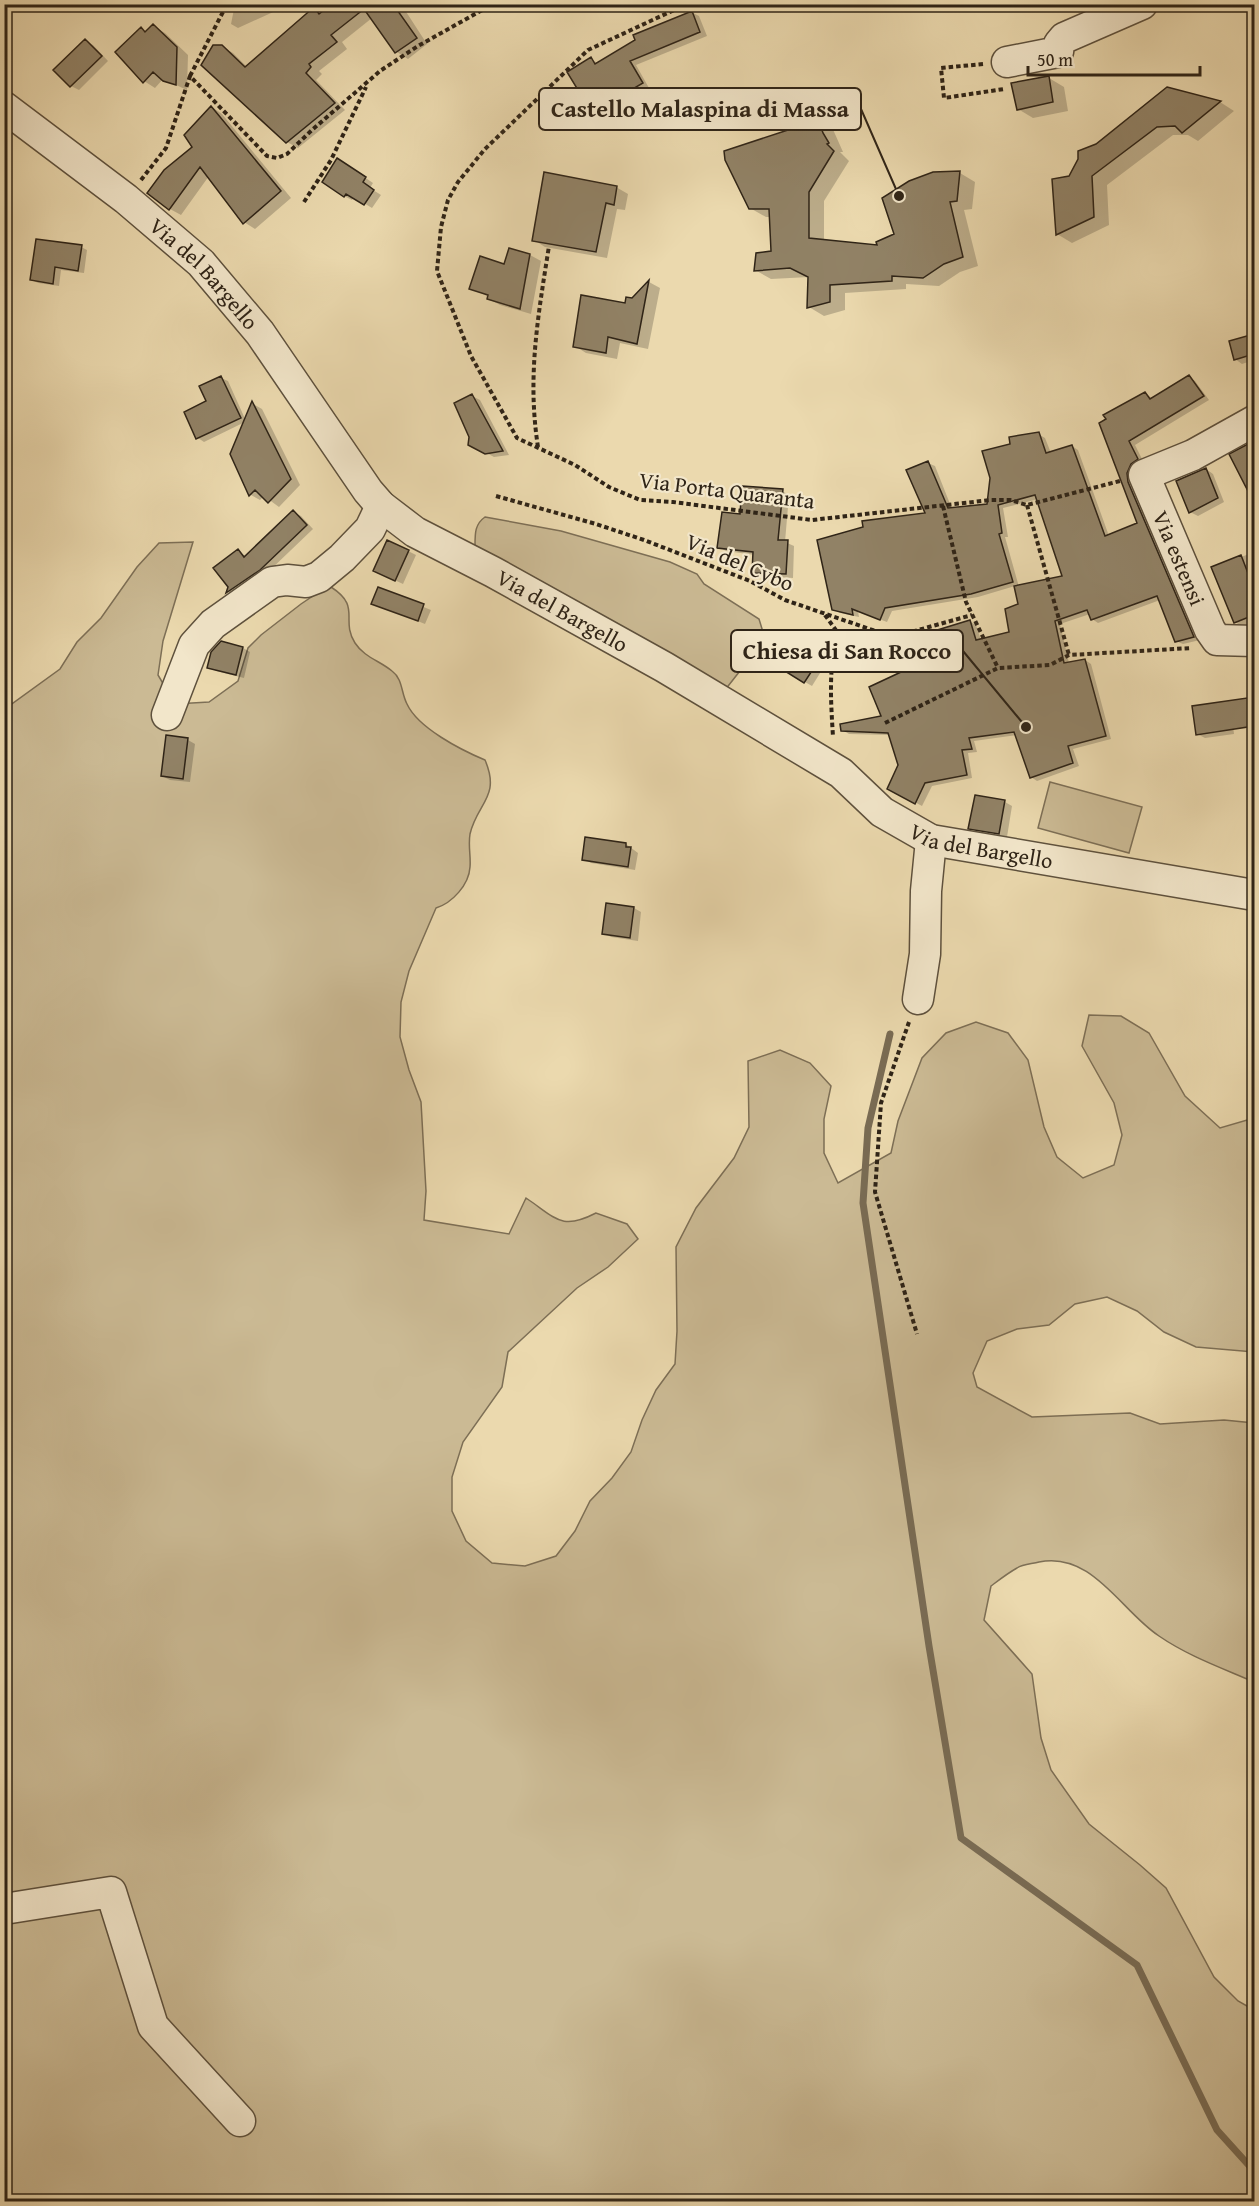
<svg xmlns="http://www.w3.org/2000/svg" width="1259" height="2206" font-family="'Gentium Book Plus',serif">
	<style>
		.green { fill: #cbba94; stroke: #7d6f56; stroke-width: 1.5 }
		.shadow { fill: #0003; fill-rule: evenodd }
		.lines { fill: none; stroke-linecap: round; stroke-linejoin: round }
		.stream { stroke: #796b53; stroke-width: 7 }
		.building { fill: #918266; stroke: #2f2417; stroke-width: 1.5 }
		.minor-casing { stroke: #5e513d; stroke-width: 33 }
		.path { stroke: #2f2417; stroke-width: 4; stroke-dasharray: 4.5 3; stroke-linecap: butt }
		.minor { stroke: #f2e6ca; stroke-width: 30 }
		.labels { text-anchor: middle; stroke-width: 4.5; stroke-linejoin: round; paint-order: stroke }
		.street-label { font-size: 22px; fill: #2f2417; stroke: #f2e6ca }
		.leader { fill: none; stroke: #2f2417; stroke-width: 2 }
		.callout-dot { fill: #2f2417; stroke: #f2e6ca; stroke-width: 2 }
		.callout { fill: #f2e6ca; stroke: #2f2417; stroke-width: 2 }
		.callout-label { font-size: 24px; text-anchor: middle; font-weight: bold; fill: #2f2417 }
	</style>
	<rect width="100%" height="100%" fill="#ebd9ae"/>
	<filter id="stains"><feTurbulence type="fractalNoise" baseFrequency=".00333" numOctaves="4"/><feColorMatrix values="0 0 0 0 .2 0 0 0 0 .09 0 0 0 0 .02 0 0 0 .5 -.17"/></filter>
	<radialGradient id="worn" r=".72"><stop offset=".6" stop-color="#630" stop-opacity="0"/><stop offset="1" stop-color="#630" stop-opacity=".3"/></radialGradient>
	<!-- green -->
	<path class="green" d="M485,517L561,531L670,562L697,574L704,584L759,619L763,632L754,653L725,690L481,552L475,545C475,533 475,524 485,517Z
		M193,542L163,641L158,675L175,704L209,702L238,681L248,648L261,635L301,604L316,594L331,587C362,607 340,619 355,643C364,657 380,661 392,671C403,679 401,693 407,704C418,728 461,750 485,760C501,797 477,803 470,834C468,846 471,856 470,867C469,885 452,903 436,908L409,971L401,1002L400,1037L409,1070L421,1102L426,1191L424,1220L509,1234L526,1198C556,1218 561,1231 596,1213L627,1224L638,1239L608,1267L577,1288L508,1352L502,1387L463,1442L452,1477V1511L466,1541L492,1563L525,1566L556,1556L575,1531L590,1501L612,1478L631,1452L642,1420L656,1390L675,1364L677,1331L676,1247L696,1208L734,1158L749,1127L748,1061L780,1050L810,1063L831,1086L824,1119V1153L838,1183L891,1153L898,1121L922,1058L946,1033L976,1022L1008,1033L1028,1060L1044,1127L1057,1157L1083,1178L1114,1165L1122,1135L1114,1103L1082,1046L1089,1015L1121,1016L1149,1033L1185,1096L1220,1128L1254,1118V1352L1196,1347L1164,1332L1137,1311L1107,1297L1075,1304L1049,1325L1017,1329L987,1341L973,1373L977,1387L1032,1417L1130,1413L1160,1424L1224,1420L1254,1423V1682C1222,1668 1188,1656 1159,1636C1121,1611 1092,1551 1039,1562C1032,1564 1023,1564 1017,1568C1008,1573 999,1580 991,1586L984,1620L1032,1674L1041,1738L1051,1770L1089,1824L1140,1865L1166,1888L1214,1977L1238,2001L1254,2010V2201L5,2202V709L60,669L77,642L101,618L137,567L159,543Z
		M1050,782L1142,807L1129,853L1038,828Z"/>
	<!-- shadow -->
	<path class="shadow" d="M235,4H291L238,28L231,24Z
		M335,4H401L427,44L408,59L397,52L372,18L342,42L347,49L319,71L322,74L316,80L345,110L298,148L287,142L221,46L233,53L247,67L314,9L322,13Z
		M691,12L699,16L707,36L636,65L649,88L635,96L630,93L614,102L605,96L593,103L585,99L591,59L599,64Z
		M153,26L165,33L188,55L187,90L163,79L155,88L144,81L141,29L147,33Z
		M85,41L93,45L108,61L79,90L71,86L56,70Z
		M1049,78L1064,87L1068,111L1033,118L1018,109Z
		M1167,89L1220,102L1234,111L1198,141L1188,135H1173L1107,185L1109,225L1072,243L1057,234L1070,177Z
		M212,107L222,114L291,198L255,229L244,222L209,176L181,215L170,209Z
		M816,116L831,125L843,152H840L849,161L824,201V241L879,246L896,234L933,173H960L975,182L972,209L964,210L978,266L960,272L939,286L906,284V289L845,293V310L824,316L809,307V277L771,279L755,270L773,253L771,217H766L750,208L794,129Z
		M345,164L373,183L370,188L381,195L372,208L354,197L352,200L344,196Z
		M616,187L628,194L625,210L617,209L607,258L545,247L534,240Z
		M81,247L87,250L84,273L61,270L59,286L38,283L32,280Z
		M530,255L541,261L531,314L500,305L489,299V297L471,288L505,266Z
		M649,282L660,288L648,349L620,343L617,359L586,353L575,346L632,300Z
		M1254,335V360L1242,364L1235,359L1231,342Z
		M1189,377L1195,381L1209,400L1135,445L1144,463L1200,640L1183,644L1176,641L1160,600L1098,623L1092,619L1090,614L1060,624L1069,663L1085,660L1091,664L1111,739L1073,749L1079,766L1037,781L1031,777L1017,735L974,741L977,752L968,753L972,778L932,786L922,806L889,788L900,765L891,735L849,734L842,730L883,717L903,673L969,621L976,625L981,640L1011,633L1020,605L1015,586L978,597L892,611L887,622L858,611L859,617L840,613L834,609L927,515L928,463L935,466L952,509L988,505L1012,445L1038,434L1045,438L1051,453L1072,446L1078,450L1109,536L1139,524L1101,423L1145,393L1153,399ZM1038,499L1064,577L1019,587L1005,537H1008L1003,508Z
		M221,378L228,381L246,421L253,404L262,409L300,485L279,507L264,496L260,500L251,495L232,454L245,422L204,442L198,438L208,402Z
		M472,396L480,400L509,455L494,457L470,444Z
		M1248,446L1254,450V500L1231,455Z
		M1206,469L1213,474L1224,502L1198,516L1190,512L1178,481Z
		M782,491L789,495L785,542L794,546L793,578L761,576L754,572L755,555L726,551L719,547L741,516Z
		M293,512L301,516L313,529L267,573L235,596L228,592L238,551L247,557Z
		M408,551L416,555L403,584L382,574Z
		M1254,552V623L1243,627L1235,622L1213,568Z
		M379,589L431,610L425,624L373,603Z
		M797,642L827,662L812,686L805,682Z
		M221,643L243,648L250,652L244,678L216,671L209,667Z
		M1231,707L1234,734L1205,738L1197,734Z
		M188,740L195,744L190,782L170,780L162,776Z
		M1005,802L1012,806L1007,837L977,832L970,828Z
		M626,844L638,853L635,870L591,863L584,859Z
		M607,905L634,908L641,912L638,941L611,937L604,933Z"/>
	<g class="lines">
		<!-- stream -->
		<path class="stream" d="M890,1034L868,1128L863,1203L929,1646L961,1838L1137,1965L1217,2130L1254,2171"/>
	</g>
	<!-- building -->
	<path class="building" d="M332,4H393L417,38L395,53L364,9L331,35L337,42L309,64L311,67L306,73L335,103L286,143L201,65L213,45H222L245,67L314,7L319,14Z
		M692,11L700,32L630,61L643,83L626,93L624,88L605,99L600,90L584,100L567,72L591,57L595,64L635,40L633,35Z
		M153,24L177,47L176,85L163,81L153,72L143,83L115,52L141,27L145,32Z
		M85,39L102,56L70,87L53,70Z
		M1049,76L1053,102L1017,110L1011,83Z
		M1167,87L1221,101L1182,133L1175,126L1157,127L1092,176L1094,217L1056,235L1052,179L1069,176L1078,159V151L1096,144Z
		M211,106L281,191L243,224L200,167L169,210L147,193L164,170L192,147L184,135Z
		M816,114L823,133L829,143L827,144L834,151L809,192V238L877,245L876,242L894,234L882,198L909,181L933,172L960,171L957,201L950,202L963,257L944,264L923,278L892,276V281L830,285V302L807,308L808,277L790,268L754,271L756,253L771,251L769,209H749L725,160L724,151L794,128Z
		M337,158L366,177L363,182L374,190L364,205L346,194L344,197L322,182Z
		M544,172L617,186L614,205L606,203L596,252L532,241Z
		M36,239L82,245L78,271L55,267L53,284L30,280Z
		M509,248L530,254L520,309L487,299L488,295L469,289L480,256L504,264Z
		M649,280L637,344L608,337L606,353L573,347L581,295L625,303L626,297L632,298Z
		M1254,334V354L1234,360L1229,341Z
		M1189,375L1204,396L1129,441L1138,459L1131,464L1127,473L1128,482L1194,637L1175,642L1157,596L1091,620L1087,610L1055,621L1064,663L1085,659L1106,736L1068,746L1073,763L1030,778L1014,732L969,738L972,749L962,750L967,775L925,783L915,804L887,789L898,765L888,733L841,731L840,724L881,716L869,687L901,672L894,651L900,649L898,642L970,620L976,640L1009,632L1005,609L1018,604L1014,586L1062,576L1035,495L998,505L1002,533L999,534L1013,582L971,594L885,608L880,620L852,609L853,615L832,610L817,540L863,527L862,521L925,513L906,470L928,461L948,508L987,504L990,478L982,451L1010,444L1009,437L1039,432L1046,453L1072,445L1105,536L1137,523L1099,423L1106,419L1103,415L1145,392L1150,399Z
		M221,376L241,418L196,439L184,412L206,401L199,386Z
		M472,394L503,451L485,454L468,445L469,437L454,403Z
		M252,401L291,479L268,503L255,490L249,496L230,454Z
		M1248,444L1254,458V503L1229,454Z
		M1206,468L1218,498L1189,513L1176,481Z
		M742,486L783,489L778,540H788L786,574L752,573L753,552L717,548L722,512L740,514Z
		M293,510L307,525L260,570L226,593L228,587L213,568L238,549L244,557Z
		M387,540L409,550L395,581L373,571Z
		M1241,555L1254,589V615L1234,623L1211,567Z
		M378,587L424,604L418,621L371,604Z
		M790,636L821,657L804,683L772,663Z
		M221,641L243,647L236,675L207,668L211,652Z
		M1254,697V726L1196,735L1192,706Z
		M166,735L188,738L183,779L161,776Z
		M975,795L1005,800L999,834L968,829Z
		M585,837L626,843V847H631L628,867L582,860Z
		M606,903L634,907L630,938L602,934Z"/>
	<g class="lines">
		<defs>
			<g id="minor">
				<path d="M1007,62L1058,52L1059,44L1064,38L1142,4"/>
				<path id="s1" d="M4,107L126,199L201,263L260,333L368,491L381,506L415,532L493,572L664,667L841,773L882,812L931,840L1254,895"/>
				<path id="s2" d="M1254,421L1193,455L1144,475L1210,630L1217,640L1254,641"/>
				<path d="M167,715L194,645L213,624L272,582L287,580L306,582L319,577L342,558L370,529L381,506"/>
				<path d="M918,999L925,954L926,891L931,840"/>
				<path d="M4,1909L111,1892L153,2026L240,2121"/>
			</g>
		</defs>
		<!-- minor casing -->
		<use href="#minor" class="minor-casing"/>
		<!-- path -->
		<path class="path" d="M687,4L588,50L485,149L458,182L448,200L441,227L437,271L471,356L517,438L575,465L609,487L640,500L673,502L812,520L991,500H1010L1027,505L1120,481
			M983,64L941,68L944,98L1004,89
			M190,76L227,4
			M141,180L166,148L190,76L267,156L277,158L287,154L312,130L380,71L418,46L493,4
			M304,202L331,160L366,87
			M538,447C527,377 538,316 549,246
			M496,496L596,524L644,540L750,581L785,600L893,637L972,615
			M1027,505L1069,655
			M943,506L966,602L998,668
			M825,615L838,633C828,666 831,703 833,737
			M885,723L998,668L1050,665L1069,655L1192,648
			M909,1022L881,1103L875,1192L917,1334
			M1254,1767L1251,1778L1253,1830L1254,1833"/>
		<!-- minor -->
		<use href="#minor" class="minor"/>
	</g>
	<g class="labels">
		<!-- street labels -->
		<g class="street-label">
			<text dy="8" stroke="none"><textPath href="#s1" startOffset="261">Via del Bargello</textPath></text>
			<text transform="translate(727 490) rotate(7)" y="8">Via Porta Quaranta</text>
			<text dy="8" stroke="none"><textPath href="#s2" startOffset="213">Via estensi</textPath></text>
			<text transform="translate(740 562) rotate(23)" y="8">Via del Cybo</text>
			<text dy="8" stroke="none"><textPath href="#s1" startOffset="764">Via del Bargello</textPath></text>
			<text dy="8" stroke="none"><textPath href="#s1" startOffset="1250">Via del Bargello</textPath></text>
		</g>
	</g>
	<!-- callouts -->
	<path class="leader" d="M899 196L861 109M1026 727L963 651"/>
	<g class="callout-dot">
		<circle cx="899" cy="196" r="6"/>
		<circle cx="1026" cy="727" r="6"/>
	</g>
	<g class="callout">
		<rect x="539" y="88" width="322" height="42" rx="6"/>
		<rect x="731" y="630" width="232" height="42" rx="6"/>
	</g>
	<g class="callout-label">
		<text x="700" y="117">Castello Malaspina di Massa</text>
		<text x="847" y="659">Chiesa di San Rocco</text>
	</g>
	<!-- margin -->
	<rect width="1259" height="2206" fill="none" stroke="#ebd9ae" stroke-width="24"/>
	<rect x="6" y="6" width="1247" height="2194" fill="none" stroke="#2f2417" stroke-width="3"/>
	<rect x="12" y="12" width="1235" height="2182" fill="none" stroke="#2f2417" stroke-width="1.5"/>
	<!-- scale -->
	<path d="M1028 66v9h172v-9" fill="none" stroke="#2f2417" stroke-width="3"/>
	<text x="1037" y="66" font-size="18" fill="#2f2417" stroke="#f2e6ca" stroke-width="4.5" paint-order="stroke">50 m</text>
	<rect width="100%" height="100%" filter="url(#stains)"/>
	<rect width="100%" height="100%" fill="url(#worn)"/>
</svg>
